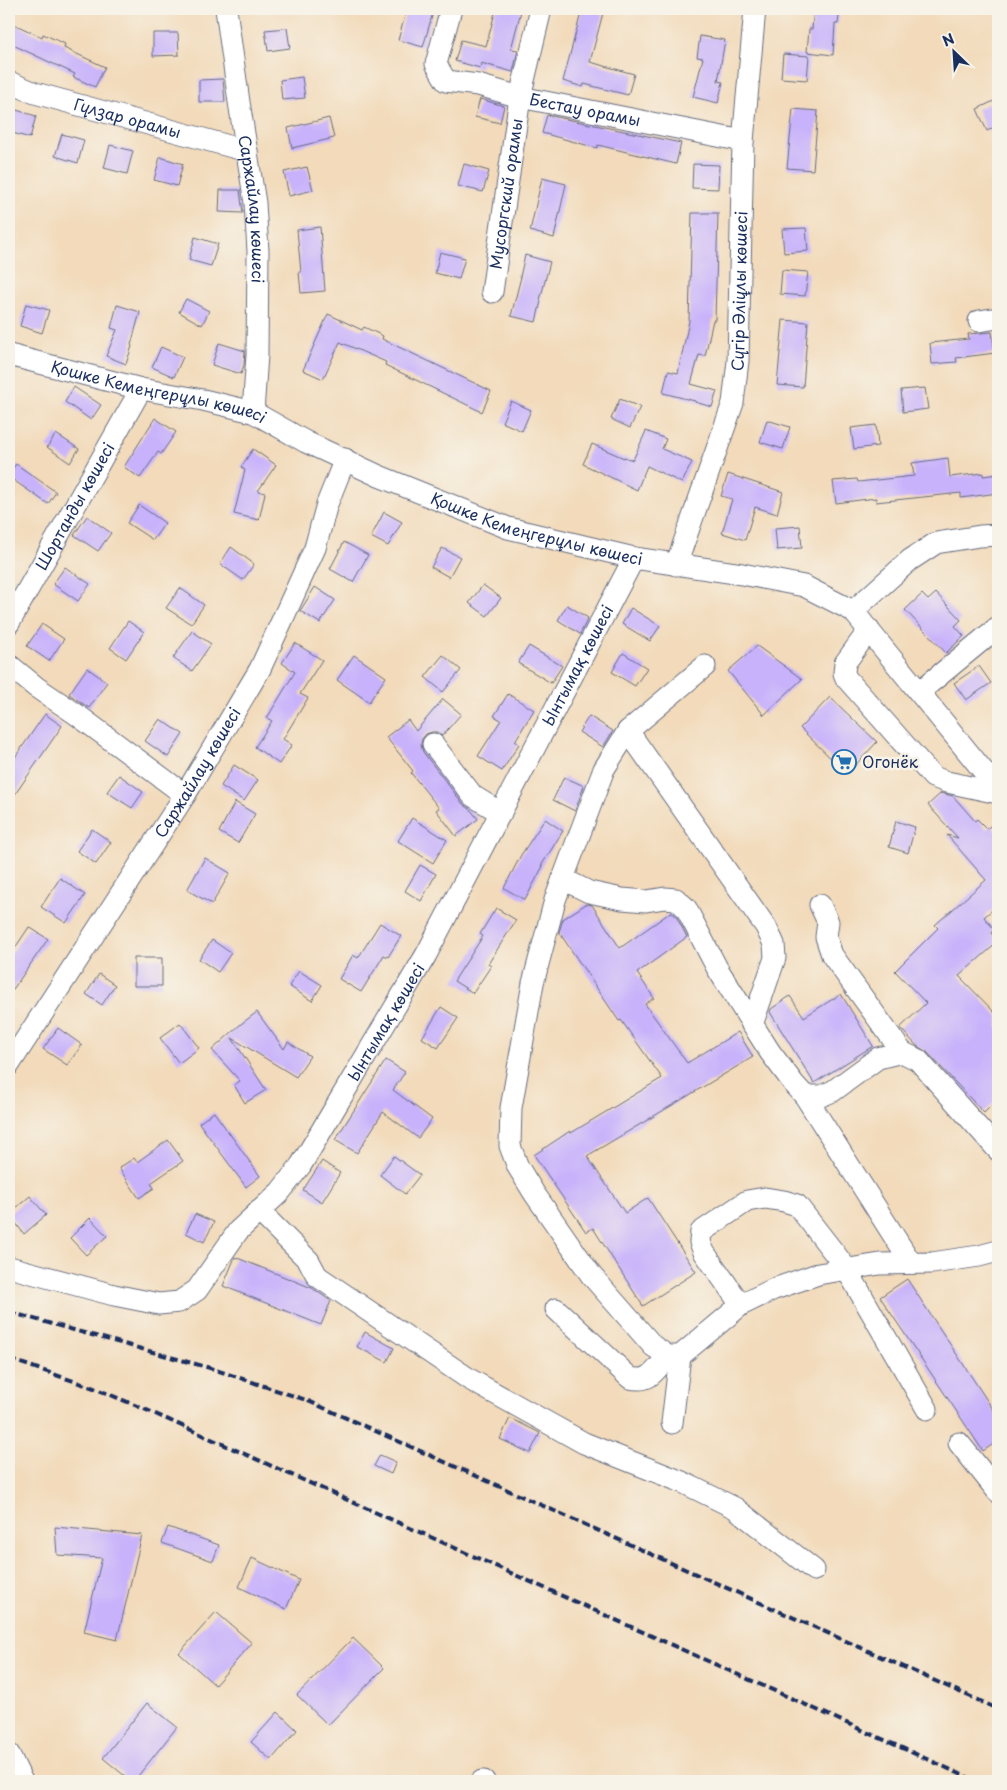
<svg xmlns="http://www.w3.org/2000/svg" width="1007" height="1790" font-family="'Playpen Sans',sans-serif">
	<style>
		.building { fill: #c8b2fb }
		.lines { fill: none; stroke-linecap: round; stroke-linejoin: round }
		.minor-casing { stroke: #666b7e; stroke-width: 23 }
		.minor { stroke: #fff; stroke-width: 21 }
		.rail { stroke: #1b2f5e; stroke-width: 4; stroke-dasharray: 8 4; stroke-linecap: butt }
		.labels { text-anchor: middle; stroke-width: 5; stroke-linejoin: round; paint-order: stroke }
		.street-label { font-size: 16px; fill: #1b2f5e; stroke: #f7f3e8 }
		.poi-label { font-size: 16px; fill: #1b2f5e; stroke: #f7f3e8; text-anchor: start }
	</style>
	<rect width="100%" height="100%" fill="#f7f3e8"/>
	<filter id="ink" filterUnits="userSpaceOnUse"><feTurbulence type="fractalNoise" baseFrequency=".02" numOctaves="2"/><feDisplacementMap in="SourceGraphic" scale="10" xChannelSelector="R" yChannelSelector="G"/><feConvolveMatrix kernelMatrix="1 2 1 2 8 2 1 2 1" color-interpolation-filters="sRGB"/></filter>
	<filter id="wash" filterUnits="userSpaceOnUse"><feTurbulence type="fractalNoise" baseFrequency=".0096" numOctaves="4" result="noise"/><feDisplacementMap in="SourceGraphic" scale="20" xChannelSelector="R" yChannelSelector="G"/><feGaussianBlur stdDeviation="1.12" result="paint"/><feColorMatrix in="noise" values="0 0 0 0 0 0 0 0 0 0 0 0 0 0 0 0 0 1.4 0 .05"/><feComposite in="paint" operator="in"/></filter>
	<g filter="url(#wash)">
		<rect width="100%" height="100%" fill="#f2daba"/>
		<g id="blocks">
			<!-- building -->
			<path class="building" d="M407,9H434L423,47L398,40Z
				M496,9H514L521,11L511,49L518,50L513,72L481,63L480,68L455,61L461,40L486,46Z
				M582,9H604L590,62L634,74L628,95L584,84L583,87L563,81Z
				M814,9H840L838,24H835L833,55L807,52L809,29H812Z
				M9,22L42,37L43,34L65,44L64,48L105,67L95,87L73,77L75,74L9,43Z
				M287,28L290,48L268,51L265,30Z
				M153,33H178L179,55L153,56Z
				M700,36L725,40L718,81L723,82L718,103L693,97L703,58L697,57Z
				M783,54L809,56L807,80L781,78Z
				M302,77L305,98L282,100L280,80Z
				M223,79L225,102H199V80Z
				M480,99L504,106L500,123L475,117Z
				M998,99V125L987,131L977,109Z
				M13,109L36,116L30,138L9,132Z
				M793,109L818,111L813,170L787,168Z
				M547,115L681,143L676,164L598,145L597,148L542,133Z
				M329,118L334,138L292,148L288,128Z
				M62,134L84,140L78,163L55,156Z
				M110,145L133,151L127,174L104,168Z
				M160,157L183,164L177,186L154,180Z
				M464,164L489,171L483,192L458,186Z
				M693,164L719,165L718,189L692,188Z
				M307,167L313,190L289,196L284,172Z
				M542,178L566,184L554,238L530,231Z
				M220,190H240L243,213L219,212Z
				M692,213H718L715,320H713L705,356L699,355L691,384L717,391L712,407L695,402V401L663,393L668,371L678,373L689,321Z
				M320,227L325,291L301,293L299,272H301L297,230Z
				M806,228L808,251L784,253L782,229Z
				M195,237L218,244L211,266L189,260Z
				M440,252L465,258L459,279L435,273Z
				M525,255L550,262L540,300L541,301L536,322L511,316L521,277H520Z
				M782,270L808,272L805,296L780,294Z
				M186,299L209,311L202,325L179,312Z
				M26,304L49,310L42,333L20,326Z
				M117,305L140,312L131,345L132,346L126,364L106,356L117,330L111,328Z
				M328,314L362,330L364,327L383,336L382,339L491,391L482,412L385,365L386,362L340,342L323,379L303,370Z
				M783,320L808,322L803,387L777,385Z
				M992,332L995,353L956,358L957,362L932,364L930,343L969,339L968,334Z
				M219,343L245,351L244,365L241,374L212,365Z
				M161,347L183,357L174,377L152,367Z
				M74,387L101,405L91,420L65,402Z
				M925,388L928,409L903,412L901,390Z
				M620,399L640,407L630,428L611,419Z
				M511,401L531,410L522,431L502,422Z
				M155,418L176,432L161,454L158,452L140,478L124,467Z
				M767,420L790,427L783,449L760,442Z
				M876,425L878,446L854,449L851,428Z
				M646,431L666,439L662,449L692,462L682,483L647,466L637,490L583,464L592,444L624,458V457L633,460Z
				M56,434L79,449L70,463L47,447Z
				M253,449L276,465L258,491L265,493L259,520L234,514L245,470L241,467Z
				M948,458L950,477L983,473V476L998,474V493L961,498V493L876,502V498L836,503L833,481L857,479L858,482L914,476L912,463Z
				M16,464L56,492L48,504L9,477V474Z
				M728,474L783,492L777,514L755,507L745,540L722,533L732,499L721,496Z
				M139,505L165,523L153,540L127,523Z
				M384,512L402,522L388,546L371,537Z
				M87,516L111,533L98,551L74,535Z
				M800,526L802,548L777,550L775,528Z
				M344,542L368,555L353,582L330,569Z
				M231,547L254,564L243,580L220,564Z
				M442,548L460,557L449,577L431,567Z
				M65,567L90,584L78,601L53,584Z
				M483,585L501,598L487,616L469,603Z
				M315,587L335,600L320,623L300,611Z
				M180,588L204,605L191,624L166,608Z
				M936,593L961,620L955,626L964,636L946,653L905,610L922,594L928,600Z
				M567,605L588,618L580,634L558,620Z
				M631,608L660,626L650,641L622,624Z
				M128,621L144,632L126,659L110,648Z
				M42,624L64,639L49,661L27,646Z
				M192,631L211,644L192,671L173,658Z
				M295,643L322,660L300,694L308,698L283,739L292,745L279,764L255,747L272,721L267,718L295,672L282,663Z
				M529,646L562,666L551,683L518,663Z
				M757,646L802,679L764,715L728,671Z
				M623,653L647,668L635,686L612,672Z
				M354,655L386,677L369,702L337,680Z
				M443,655L461,670L443,692L425,677Z
				M979,666L991,683L966,700L954,683Z
				M87,668L107,682L89,708L69,694Z
				M508,694L534,710L515,741L519,744L502,771L478,756L501,720L494,716Z
				M830,697L877,742L847,774L800,728Z
				M443,699L461,714L442,736L437,732H432L426,734L422,739L421,745L423,752L463,804L470,809L478,819L456,836L436,810L439,808L411,773L413,771L386,737L408,720L416,731Z
				M45,714L62,726L9,803V766Z
				M589,716L613,731L603,747L579,732Z
				M160,719L183,734L168,757L145,741Z
				M234,765L258,780L244,801L221,786Z
				M119,775L143,792L132,808L107,792Z
				M564,777L584,786L575,811L553,800Z
				M941,793L953,796L975,821L977,819L987,829L991,825L998,834V905L984,917L994,929L991,933L998,942L959,976L998,1016V1099L984,1113L927,1052L917,1046L900,1028L926,1003L895,971L938,928L935,925L986,880L947,835L958,838L928,805Z
				M235,802L255,814L238,843L219,832Z
				M412,818L447,840L433,863L398,841Z
				M545,819L563,831L541,866H543L525,900L504,888L521,855Z
				M896,821L915,827L908,853L889,847Z
				M92,829L111,842L96,864L77,851Z
				M205,858L230,873L212,904L187,890Z
				M420,865L436,874L421,901L405,891Z
				M60,878L85,895L66,923L41,907Z
				M586,904L592,905L620,948L671,912L676,916L687,937L637,973L654,998L645,1004L687,1063L738,1032L753,1057L587,1156L625,1213L648,1198L696,1272L643,1306L593,1228L586,1232L534,1155L570,1131L571,1133L662,1078L621,1020L619,1021L559,932L563,919Z
				M496,908L516,920L488,964L491,966L473,993L454,981L483,936L480,934Z
				M380,923L401,936L388,957L384,955L361,992L339,979L353,955L358,958Z
				M29,927L48,939L9,995V957Z
				M212,940L231,953L218,972L199,959Z
				M134,958H162V986H134Z
				M299,971L322,985L312,1001L289,986Z
				M99,974L115,985L102,1005L86,994Z
				M841,994L873,1046L814,1083L770,1012L771,1009L790,996L804,1017Z
				M441,1007L458,1018L438,1048L422,1038Z
				M257,1012L284,1049L288,1042L310,1056L296,1077L232,1038L266,1090L245,1103L234,1085L240,1081L212,1050L241,1024Z
				M180,1023L199,1048L179,1063L160,1038Z
				M58,1028L82,1045L67,1065L43,1049Z
				M386,1060L405,1072L393,1090L432,1119L418,1138L383,1112L357,1153L335,1140Z
				M214,1112L260,1176L246,1187L199,1123Z
				M168,1140L183,1161L151,1183L154,1188L139,1198L119,1168L134,1158L137,1162Z
				M394,1156L420,1175L405,1194L380,1175Z
				M322,1161L340,1173L322,1202L303,1190Z
				M30,1196L46,1215L24,1234L9,1214Z
				M195,1214L214,1222L204,1242L186,1233Z
				M90,1218L107,1236L86,1255L70,1238Z
				M235,1257L312,1288L331,1301L321,1325L223,1286Z
				M907,1279L998,1417V1441L983,1451L880,1297Z
				M365,1332L394,1348L387,1362L357,1347Z
				M510,1418L540,1433L530,1453L500,1439Z
				M380,1455L396,1462L391,1474L374,1466Z
				M55,1527L142,1535L117,1640L84,1632L102,1558L57,1555Z
				M168,1527L219,1545L213,1561L162,1543Z
				M252,1558L299,1580L286,1609L239,1587Z
				M216,1612L252,1643L215,1685L179,1653Z
				M353,1638L384,1668L328,1725L297,1695Z
				M147,1703L177,1727L134,1781H131L103,1758Z
				M278,1712L297,1730L271,1760L251,1742Z"/>
		</g>
	</g>
	<g filter="url(#ink)">
		<use href="#blocks" fill-opacity="0" stroke="#666b7e" stroke-width="1"/>
		<g class="lines">
			<defs>
				<g id="minor">
					<path id="s1" d="M226,9L239,102L255,203L258,251L257,355L253,412"/>
					<path id="s2" d="M451,9L436,64L446,81L478,85L520,97L743,141"/>
					<path id="s3" d="M9,82L35,93L247,151"/>
					<path id="s4" d="M492,292L520,97L541,9"/>
					<path d="M979,321L998,318"/>
					<path id="s5" d="M9,355L141,389L203,400L253,412L306,442L379,476L508,528L634,558L742,574L804,586L853,611L998,789"/>
					<path id="s6" d="M676,565L733,403L738,361L743,141L755,9"/>
					<path d="M853,611L910,560L936,543L980,536L998,535"/>
					<path id="s7" d="M9,623L141,389"/>
					<path d="M869,630L845,663L844,673L846,678L933,777L947,782L998,793"/>
					<path d="M9,665L36,687L76,714L185,795"/>
					<path d="M705,666L628,731L604,769L555,900L533,983L511,1108L510,1146L518,1167L534,1193L591,1275L653,1346L668,1356H680L741,1305L774,1289L818,1274L880,1264L932,1263L979,1256L998,1251"/>
					<path d="M919,692L998,627"/>
					<path d="M628,731L766,927L774,944L775,958L752,1025"/>
					<path d="M433,744L473,796L501,813"/>
					<path d="M563,879L589,892L622,899L646,901L665,898L676,899L686,908L717,968L770,1052L794,1084L805,1096H821L833,1091L878,1058L902,1052L918,1060L998,1150"/>
					<path d="M820,905L828,922L826,937L832,955L902,1052"/>
					<path id="s8" d="M9,1065L185,795L260,669L315,548L327,504L345,459"/>
					<path d="M805,1096L911,1263"/>
					<path d="M259,1211L309,1261L317,1276L469,1379L584,1443L682,1482L735,1508L814,1570"/>
					<path id="s9" d="M9,1267L114,1295L159,1304L179,1302L197,1290L238,1231L280,1192L301,1165L426,955L634,558"/>
					<path d="M741,1305L704,1252L700,1242L701,1232L747,1201L765,1198L784,1201L797,1205L846,1268L927,1409"/>
					<path d="M556,1309L630,1378C651,1383 655,1370 668,1356"/>
					<path d="M672,1423L680,1356"/>
					<path d="M959,1443L998,1492"/>
					<path d="M9,1754L22,1781"/>
					<path d="M482,1781H484"/>
				</g>
			</defs>
			<!-- minor casing -->
			<use href="#minor" class="minor-casing"/>
			<!-- minor -->
			<use href="#minor" class="minor"/>
			<!-- rail -->
			<path class="rail" d="M9,1312L210,1368L306,1400L998,1709
				M9,1359L94,1388L142,1408L976,1781"/>
		</g>
	</g>
	<!-- icons -->
	<defs>
		<symbol id="supermarket-ring" viewBox="-11 -11 22 22"><circle r="9.5" fill="#f7f3e8" stroke="#1f6fb2" stroke-width="1.5"/><path d="M-6-5.5h2.5l.6 2H6L4.5 2H-2.5L-4.4-4H-6ZM-1.5 3.2a1.3 1.3 0 1 0 .1 0ZM3 3.2a1.3 1.3 0 1 0 .1 0Z" fill="#1f6fb2"/></symbol>
	</defs>
	<g fill-rule="evenodd">
		<use href="#supermarket-ring" x="830" y="748" width="28" height="28"/>
	</g>
	<g class="labels">
		<!-- street labels -->
		<g class="street-label">
			<text dy="6" stroke="none"><textPath href="#s2" startOffset="219">Бестау орамы</textPath></text>
			<text dy="6" stroke="none"><textPath href="#s3" startOffset="124">Гүлзар орамы</textPath></text>
			<text dy="6" stroke="none"><textPath href="#s4" startOffset="99">Мусоргский орамы</textPath></text>
			<text dy="6" stroke="none"><textPath href="#s1" startOffset="202">Саржайлау көшесі</textPath></text>
			<text dy="6" stroke="none"><textPath href="#s6" startOffset="284">Сүгір Әліұлы көшесі</textPath></text>
			<text dy="6" stroke="none"><textPath href="#s5" startOffset="154">Қошке Кемеңгерұлы көшесі</textPath></text>
			<text dy="6" stroke="none"><textPath href="#s7" startOffset="134">Шортанды көшесі</textPath></text>
			<text dy="6" stroke="none"><textPath href="#s5" startOffset="559">Қошке Кемеңгерұлы көшесі</textPath></text>
			<text dy="6" stroke="none"><textPath href="#s9" startOffset="931">Ынтымақ көшесі</textPath></text>
			<text dy="6" stroke="none"><textPath href="#s8" startOffset="348">Саржайлау көшесі</textPath></text>
			<text dy="6" stroke="none"><textPath href="#s9" startOffset="526">Ынтымақ көшесі</textPath></text>
		</g>
		<!-- poi labels -->
		<g class="poi-label">
			<text x="862" y="768">Огонёк</text>
		</g>
	</g>
	<!-- margin -->
	<rect width="1007" height="1790" fill="none" stroke="#f7f3e8" stroke-width="30"/>
	<!-- north arrow -->
	<g transform="translate(954 52) rotate(335)" stroke="#f7f3e8" stroke-width="4" paint-order="stroke">
	<path d="M0-4L9 19L0 12L-9 19Z" fill="#1b2f5e"/>
	<text y="-8" font-size="14" font-weight="bold" text-anchor="middle" fill="#1b2f5e">N</text>
	</g>
</svg>
